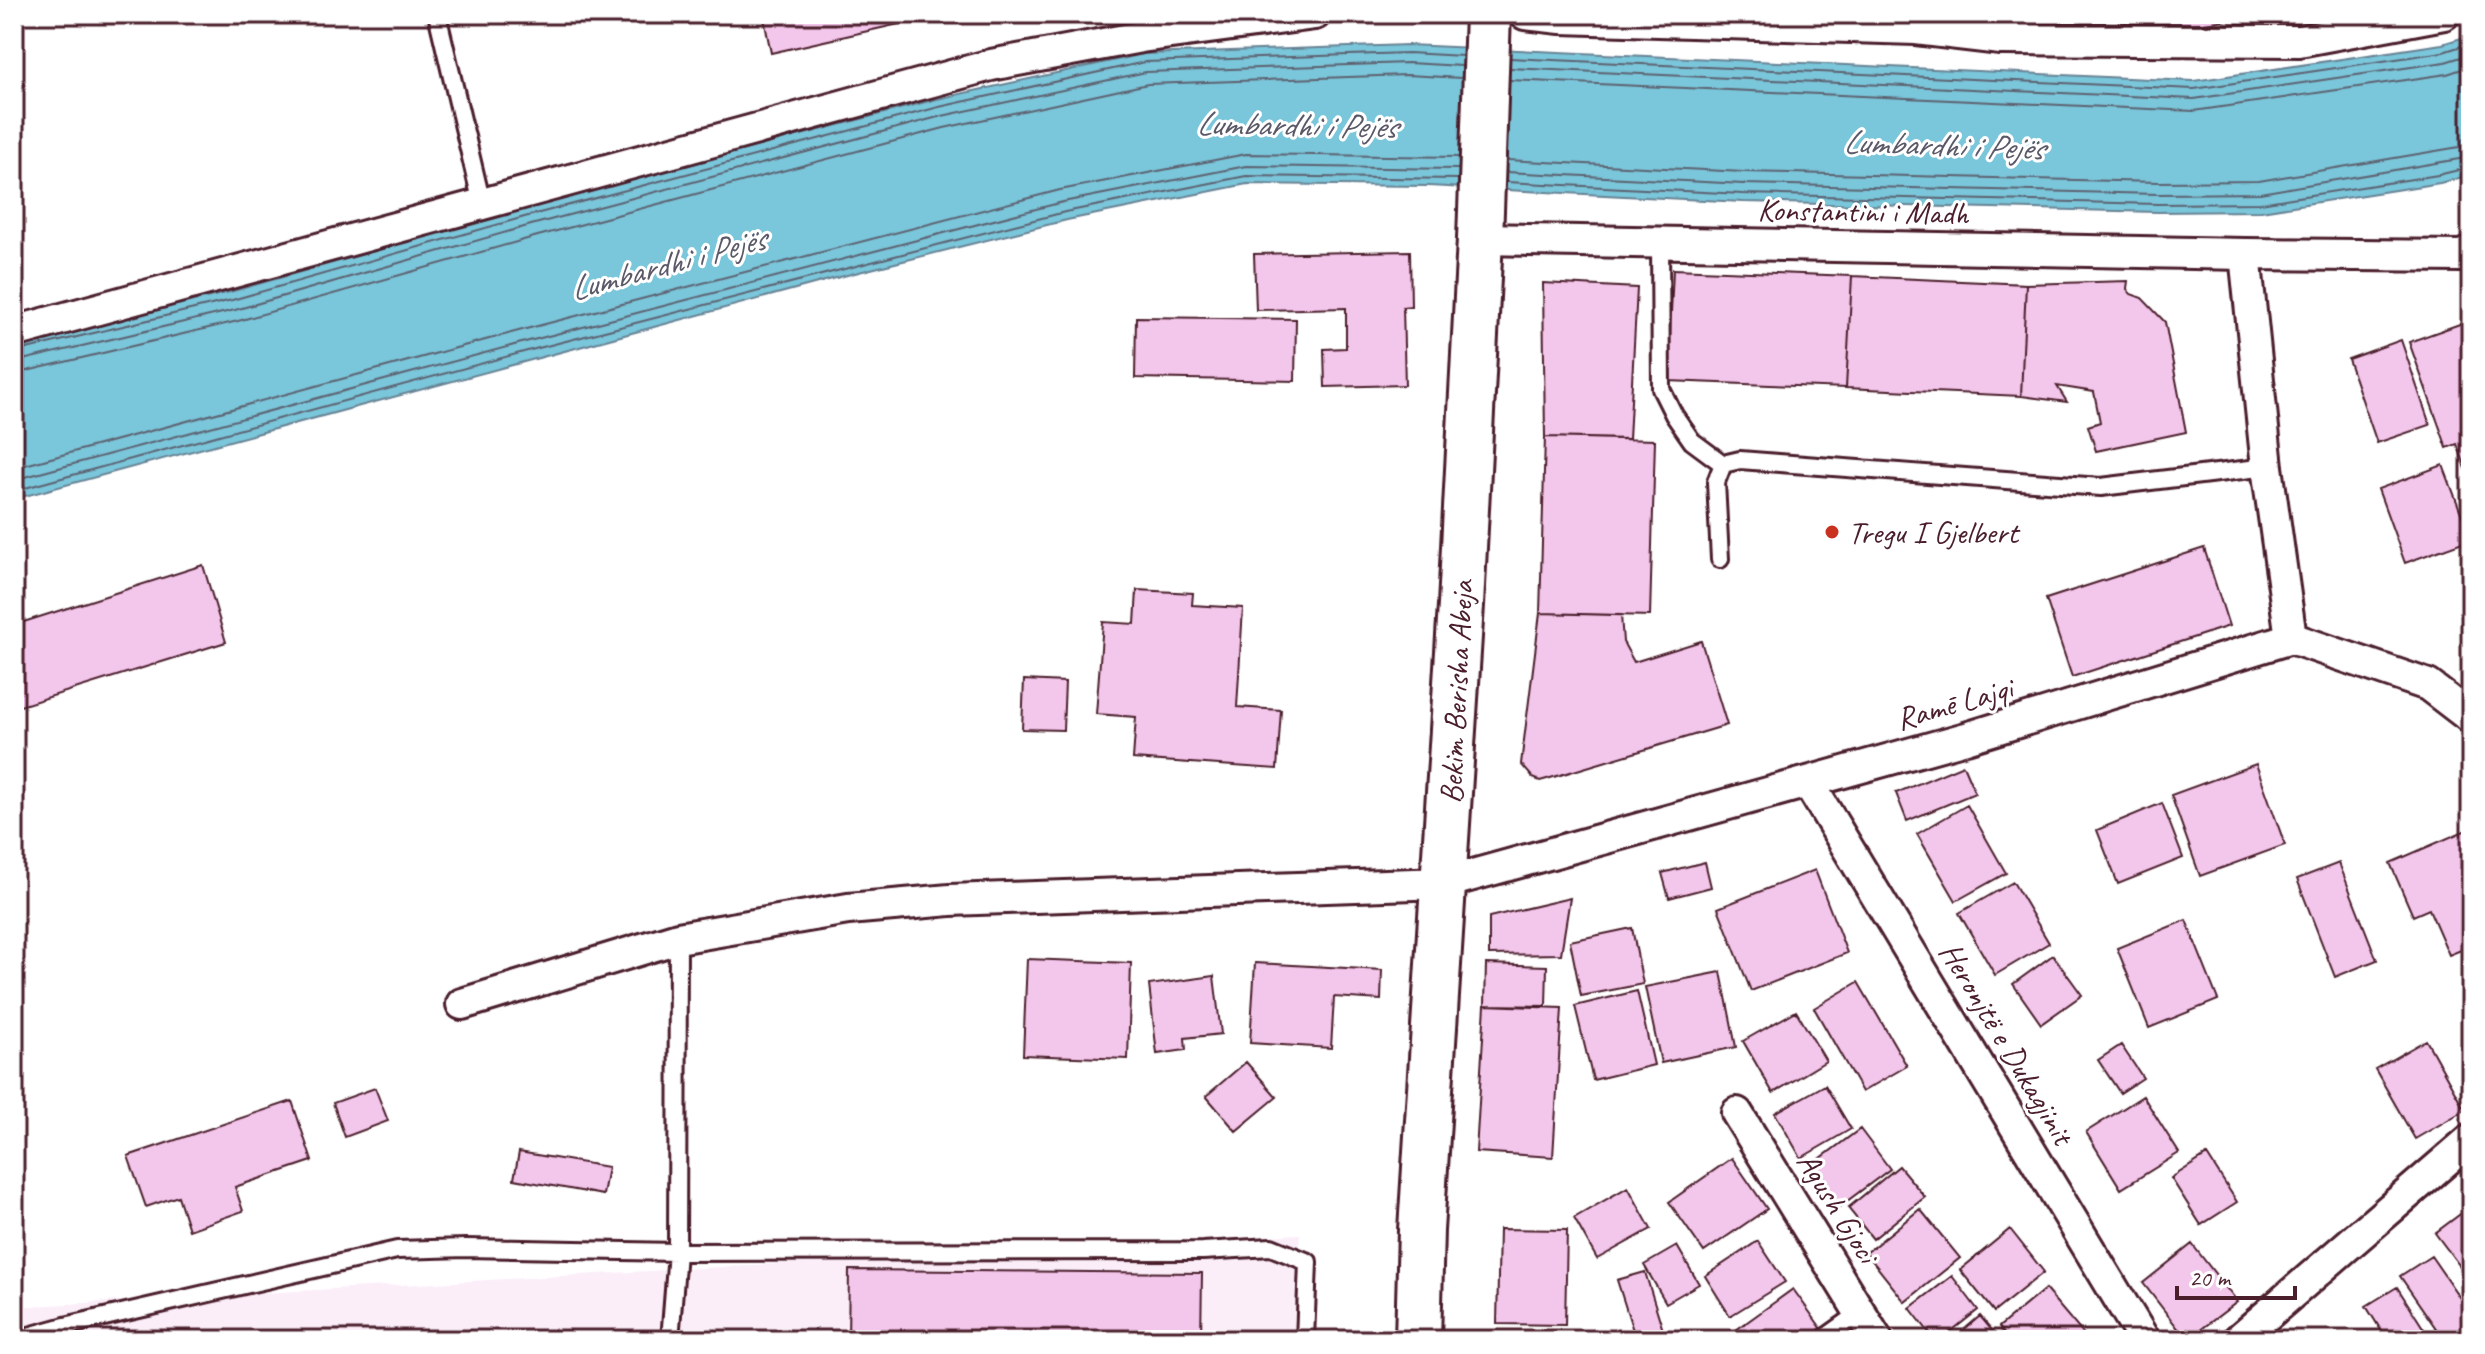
<svg xmlns="http://www.w3.org/2000/svg" width="2485" height="1354" font-family="Caveat,sans-serif">
	<style>
		.built { fill: #fbeef9 }
		.water { fill: #7ac6da; stroke: #678394; stroke-width: 2 }
		.lines { fill: none; stroke-linecap: round; stroke-linejoin: round }
		.shore { stroke: #5d6271; stroke-width: 2 }
		.building { fill: #f3c6eb; stroke: #4a1f2b; stroke-width: 2 }
		.lane-casing { stroke: #4a1f2b; stroke-width: 22 }
		.street-casing { stroke: #4a1f2b; stroke-width: 36 }
		.secondary-casing { stroke: #4a1f2b; stroke-width: 50 }
		.lane { stroke: #fff; stroke-width: 16 }
		.street { stroke: #fff; stroke-width: 30 }
		.secondary { stroke: #fff; stroke-width: 44 }
		.poi-dot { fill: #c8321e; stroke: #fff; stroke-width: 3 }
		.labels { text-anchor: middle; stroke-width: 6; stroke-linejoin: round; paint-order: stroke }
		.street-label { font-size: 32px; fill: #4a1f2b; stroke: #fff }
		.poi-label { font-size: 32px; fill: #4a1f2b; stroke: #fff; text-anchor: start }
		.water-label { font-size: 34px; font-style: italic; fill: #5b5968; stroke: #fff }
	</style>
	<rect width="100%" height="100%" fill="#fff"/>
	<filter id="ink" filterUnits="userSpaceOnUse"><feTurbulence type="fractalNoise" baseFrequency=".0125" numOctaves="2"/><feDisplacementMap in="SourceGraphic" scale="16" xChannelSelector="R" yChannelSelector="G"/><feConvolveMatrix kernelMatrix="1 2 1 2 8 2 1 2 1" color-interpolation-filters="sRGB"/></filter>
	<g filter="url(#ink)">
		<!-- built -->
		<path class="built" d="M1300,1234L1294,1340H14V1307Z"/>
		<!-- water -->
		<path class="water" d="M2471,35V175L2440,183L2261,211L2158,212L1743,202L1428,186L1247,184L1067,220L851,274L14,499V345L230,292L526,208L937,99L1144,54L1408,45L2194,81L2442,44Z"/>
		<g class="lines">
			<!-- shore -->
			<path class="shore" d="M1510,58L2194,89L2443,52L2471,43
				M1510,68L2194,99L2445,62L2471,54
				M1510,80L2194,111L2447,74L2471,66
				M1507,160L1744,172L2158,182L2259,181L2471,145
				M1506,172L1744,184L2158,194L2260,193L2471,157
				M1506,182L1743,194L2158,204L2260,203L2438,175L2471,167
				M14,352L232,300L528,216L939,107L1145,62L1408,53L1463,56
				M14,362L235,310L531,225L942,116L1146,72L1408,63L1462,66
				M14,374L238,321L534,237L944,128L1148,84L1407,75L1462,78
				M14,468L526,329L1060,190L1246,154L1459,157
				M14,480L529,341L1063,202L1246,166L1458,169
				M14,491L531,350L1065,212L1246,176L1458,179"/>
		</g>
		<!-- building -->
		<path class="building" d="M763,14H943L771,53Z
			M1753,14H2066V16L1753,19Z
			M2124,14H2277L2128,32Z
			M1410,251L1411,306L1403,307L1405,385L1325,387L1324,349L1346,348V308L1256,310L1254,254Z
			M1673,269L1852,276L1846,388L1668,381Z
			M1852,276L2026,284L2021,396L1846,388Z
			M2128,281L2127,289L2131,294L2142,298L2165,322L2186,432L2096,451L2088,426L2100,422L2094,392L2057,386L2067,402L2021,396L2026,284Z
			M1543,283L1637,288L1629,439L1545,437Z
			M1136,317L1296,319L1295,381L1135,378Z
			M2471,320V482L2457,444L2447,448L2409,342Z
			M2401,340L2430,425L2377,443L2348,359Z
			M1545,437L1655,440L1650,616L1540,613Z
			M2443,465L2471,539L2405,563L2378,489Z
			M2204,548L2229,626L2072,677L2046,599Z
			M203,565L226,642L14,708V625Z
			M1137,590L1193,593L1192,605L1243,608L1237,707L1281,710L1277,769L1133,759L1136,717L1096,714L1103,622L1135,624Z
			M1540,613L1621,615L1623,642L1634,662L1701,641L1727,725L1547,779L1540,781L1533,778L1521,764Z
			M1024,680L1065,682L1063,730L1022,729Z
			M2256,764L2285,845L2200,876L2171,795Z
			M1963,765L1975,793L1907,821L1896,793Z
			M2162,803L2183,858L2118,884L2097,830Z
			M1967,805L2006,873L1956,901L1917,834Z
			M2471,828V946L2449,955L2429,909L2413,916L2390,863Z
			M1705,862L1711,887L1669,898L1662,873Z
			M2339,863L2377,960L2335,977L2297,879Z
			M1815,870L1847,953L1751,991L1718,908Z
			M2013,882L2049,943L1995,975L1959,913Z
			M1570,898L1561,954L1489,955V917Z
			M2186,920L2218,1000L2149,1028L2117,948Z
			M1632,928L1643,984L1581,996L1570,941Z
			M2053,955L2082,995L2041,1024L2013,984Z
			M1027,959L1131,963L1128,1059L1023,1055Z
			M1255,963L1382,970L1381,1000L1334,997L1331,1048L1250,1043Z
			M1486,964L1547,966L1546,1006L1485,1005Z
			M1721,972L1736,1047L1661,1063L1645,987Z
			M1214,976L1221,1034L1185,1038L1186,1050L1157,1054L1149,985Z
			M1858,982L1907,1066L1862,1092L1814,1008Z
			M1637,991L1654,1065L1593,1080L1575,1006Z
			M1485,1005L1562,1008L1553,1157L1476,1152Z
			M1796,1011L1826,1061L1773,1093L1743,1041Z
			M2426,1040L2465,1110L2415,1139L2375,1069Z
			M2121,1045L2143,1078L2120,1093L2098,1060Z
			M1246,1062L1277,1097L1236,1131L1206,1096Z
			M1825,1085L1851,1129L1801,1158L1775,1113Z
			M375,1088L388,1121L345,1137L333,1103Z
			M2143,1096L2179,1153L2121,1189L2086,1132Z
			M292,1101L312,1161L235,1187L243,1211L189,1230L178,1196L146,1207L128,1156Z
			M1860,1129L1890,1169L1839,1207L1809,1167Z
			M519,1152L608,1167L603,1195L514,1179Z
			M2207,1155L2237,1202L2201,1225L2171,1178Z
			M1732,1158L1767,1209L1704,1252L1669,1202Z
			M1899,1166L1925,1197L1873,1239L1848,1208Z
			M1628,1187L1651,1229L1597,1259L1574,1218Z
			M2471,1206V1281L2435,1233Z
			M1920,1209L1960,1258L1905,1302L1866,1253Z
			M1499,1229L1567,1230L1565,1325L1497,1324Z
			M2010,1229L2044,1272L1994,1312L1960,1270Z
			M1758,1241L1785,1282L1730,1316L1705,1276Z
			M2192,1244L2237,1302L2187,1340L2143,1283Z
			M1677,1246L1699,1284L1666,1303L1644,1265Z
			M2431,1256L2471,1314V1328L2454,1340H2444L2400,1276Z
			M849,1270L1202,1273L1201,1340H848Z
			M1645,1272L1666,1340H1636L1617,1280Z
			M1952,1276L1978,1310L1940,1340H1935L1910,1308Z
			M2397,1287L2431,1340H2387L2366,1306Z
			M1793,1289L1824,1332L1813,1340H1743L1736,1330Z
			M2045,1289L2085,1336L2080,1340H2009L1999,1327Z
			M1980,1316L2000,1340H1952Z
			M1492,1332L1578,1338L1577,1340H1491Z"/>
		<g class="lines">
			<defs>
				<path id="lane" d="M437,14L482,204
					M1660,242L1661,389L1674,415L1692,441L1723,464
					M1720,559L1716,482L1723,464L1740,460L2101,487L2267,467
					M14,1340L65,1326L397,1250L466,1248L677,1252L1203,1251L1271,1247L1308,1262L1305,1340
					M670,1340L677,1252L678,938
					M1822,1340L1860,1313"/>
				<path id="street" d="M1525,14L1561,18L1916,29L2001,39L2299,41L2444,14
					M1480,239L2245,254L2461,256L2471,252
					M2245,254L2267,467L2291,638
					M14,332L991,65L1141,37L1315,14
					M1808,782L2144,1340
					M462,1004L678,938L848,909L950,900L1444,883L1966,738L2291,638L2428,685L2471,718
					M1737,1113L1877,1340
					M2238,1340L2471,1139"/>
				<path id="secondary" d="M1418,1340L1421,1230L1461,605L1480,239L1488,14"/>
			</defs>
			<!-- lane casing -->
			<use href="#lane" class="lane-casing"/>
			<!-- street casing -->
			<use href="#street" class="street-casing"/>
			<!-- secondary casing -->
			<use href="#secondary" class="secondary-casing"/>
			<!-- lane -->
			<use href="#lane" class="lane"/>
			<!-- street -->
			<use href="#street" class="street"/>
			<!-- secondary -->
			<use href="#secondary" class="secondary"/>
		</g>
	</g>
	<!-- markers -->
	<circle class="poi-dot" cx="1832" cy="532" r="8"/>
	<g class="labels">
		<!-- street labels -->
		<g class="street-label">
			<text transform="translate(1863 211) rotate(1)" y="11">Konstantini i Madh</text>
			<text transform="translate(1456 692) rotate(-87)" y="11">Bekim Berisha Abeja</text>
			<text transform="translate(1954 703) rotate(-16)" y="11">Ramē Lajqi</text>
			<text transform="translate(2007 1043) rotate(59)" y="11">Heronjtë e Dukagjinit</text>
			<text transform="translate(1838 1207) rotate(58)" y="11">Agush Gjoci</text>
		</g>
		<!-- poi labels -->
		<g class="poi-label">
			<text x="1848" y="543">Tregu I Gjelbert</text>
		</g>
		<!-- water labels -->
		<g class="water-label">
			<text transform="translate(1296 124) rotate(1)" y="12">Lumbardhi i Pejës</text>
			<text transform="translate(1943 144) rotate(2)" y="12">Lumbardhi i Pejës</text>
			<text transform="translate(667 263) rotate(-15)" y="12">Lumbardhi i Pejës</text>
		</g>
	</g>
	<!-- margin -->
	<rect width="2485" height="1354" fill="none" stroke="#fff" stroke-width="48"/>
	<rect x="24" y="24" width="2437" height="1306" fill="none" stroke="#4a1f2b" stroke-width="3" filter="url(#ink)"/>
	<!-- scale -->
	<path d="M2177 1286v12h118v-12" fill="none" stroke="#4a1f2b" stroke-width="4"/>
	<text x="2189" y="1286" font-size="24" fill="#4a1f2b" stroke="#ffffff" stroke-width="6" paint-order="stroke">20 m</text>
</svg>
